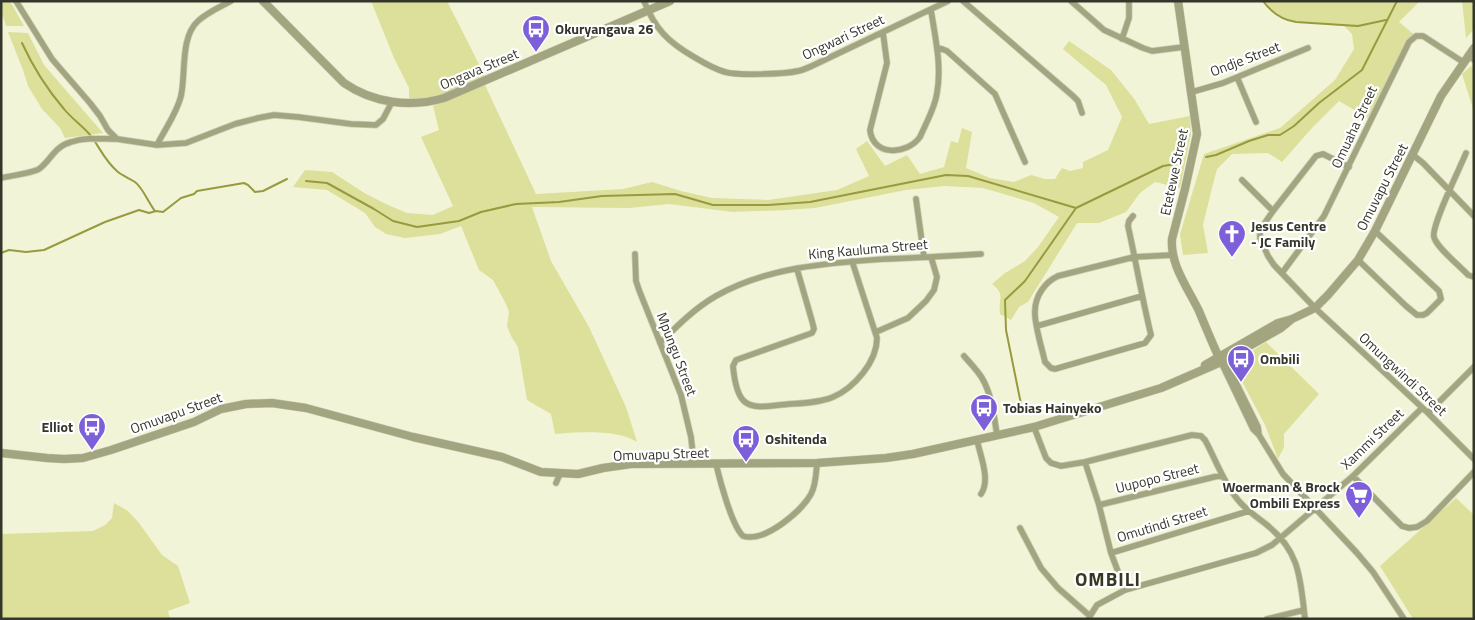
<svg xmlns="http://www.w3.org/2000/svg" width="1475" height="620" font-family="'Titillium Web',sans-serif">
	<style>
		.green { fill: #dce09a }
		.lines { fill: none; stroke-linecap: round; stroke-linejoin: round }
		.stream { stroke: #979a3e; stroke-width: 2 }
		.minor-casing { stroke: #ccceb5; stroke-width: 7 }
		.tertiary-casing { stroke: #ccceb5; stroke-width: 9 }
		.minor { stroke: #a2a580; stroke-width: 5.5 }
		.tertiary { stroke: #a2a580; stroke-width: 8 }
		.labels { text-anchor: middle; stroke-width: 4.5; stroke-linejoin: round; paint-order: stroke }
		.poi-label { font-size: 14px; font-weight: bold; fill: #35362b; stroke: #fff; text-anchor: start }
		.street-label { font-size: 14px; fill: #35362b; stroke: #fff }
		.district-label { font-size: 19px; font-weight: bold; letter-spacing: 1px; fill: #363821; stroke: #fff }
	</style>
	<rect width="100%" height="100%" fill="#f2f4d8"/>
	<!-- green -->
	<path class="green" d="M1,1H10L24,26H6C3,16 1,13 1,1Z
		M371,1H447L487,80L444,98L409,103V88L394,58Z
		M1261,1H1420L1399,22L1416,36L1412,38L1371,120L1339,101L1312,128L1282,162L1268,153L1232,154L1217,169L1211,192L1203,225L1208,253L1183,255L1180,234L1204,154L1280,128L1335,80L1354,49L1352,34L1344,26L1289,21L1278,15Z
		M1462,1H1474V29L1466,38Z
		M8,32L28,33L44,65L103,133L65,138L60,128L42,109L28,86L23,70Z
		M1069,41L1111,70L1135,100L1149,124L1190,116L1191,134L1180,188L1155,182L1140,193L1126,212L1099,223H1077L1028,302L1019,307L1011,320L1000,314C998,299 1006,295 992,284L1005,273L1025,261L1038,247L1059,217L1034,203L983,188L944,186L906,190L815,208L786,210L733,212L669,204L629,208L532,207L551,261L589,327L626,407L637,442C618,429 577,432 555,434L551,414L527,400L518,347L511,336L507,326L509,312L506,304L493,280L479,270L461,226L440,234L405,238L386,234L375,227L365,213L327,190L293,187L305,170L332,172L366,194L388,205L407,213L433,215L453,206L421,137L439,130L433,106L485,85L536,194L623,189L652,182L681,191L712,198L768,200L837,190L869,176L856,149L867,141L885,166L907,155L920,174L944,167L951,141L958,143L962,128L972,132L966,168L990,178L1014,182L1031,175L1045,179H1055L1062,168L1070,171L1083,168V162L1108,150L1122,117L1106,85L1063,49Z
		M1471,66L1474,68V112L1462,74Z
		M1266,342L1319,394L1284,434V447L1278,459L1265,425L1237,372L1241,358Z
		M1456,498L1474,515V619H1413L1380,566Z
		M114,503L128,511L139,523L162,555L178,566L190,603L168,611L170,619H1V534L93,531L105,525L112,518Z"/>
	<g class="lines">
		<!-- stream -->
		<path class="stream" d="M1263,1C1271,12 1283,20 1296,22L1358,26L1386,20
			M22,43C33,67 46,88 64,109C72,119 83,126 91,136
			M94,140C101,151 107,163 118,172C123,176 129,178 135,182C143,188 148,202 155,211
			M1206,157L1216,155L1249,141L1268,135H1280L1294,126L1319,103L1362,70L1397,1
			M306,181L327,183L374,209L393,221L417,227L459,221L481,212L516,204L559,202L602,196L675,194L713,205H768L810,202L946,175L968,176L1076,208
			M1,253L9,250L26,252L44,250L105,222L139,210L149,213L156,211L163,212L181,198L194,194L197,191L244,183L248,185L255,192L263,191L287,179
			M1022,409L1006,330L1005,300L1025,281L1076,208L1163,166L1182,163"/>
		<defs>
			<path id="minor" d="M16,1L52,59L90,103L100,116L108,130L117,139L157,145L186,143L235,124L258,118L274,115L298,117L351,124L376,125L383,119L392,102
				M644,1C655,29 668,42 694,57C704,63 714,69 725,72C738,76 785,74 798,71C804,70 810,67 816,64L948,1
				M963,1L1073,96L1078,101L1082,113
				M1071,1L1104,30L1143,48L1152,51L1184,47
				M883,33L887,63L870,130C873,157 907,155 920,137C926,123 935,108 937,93C942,65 935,37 931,10
				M1122,39L1129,18V1
				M937,47L947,51L995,94L1025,162
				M1468,55L1474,60
				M1237,77L1256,122
				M1192,92L1223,83L1308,48
				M157,145C165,129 177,113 181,96C186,74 180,37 198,21C208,12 220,7 231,1
				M1466,153C1460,168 1431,226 1434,237C1436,247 1461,267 1468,275L1474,277
				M1413,155L1423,163L1474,216
				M1349,167L1323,154L1316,156L1273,211L1260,230V238L1268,256L1274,265L1315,308L1428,413L1474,459
				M1,178C9,176 33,173 39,169C50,161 55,146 71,142C86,137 101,139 117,139
				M1242,180L1273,211
				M916,199L924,257
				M1133,216L1129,221L1128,226C1136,262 1142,298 1151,335L1145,343L1055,369L1051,368L1045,362C1042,348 1034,324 1035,311C1035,296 1045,282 1058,276L1134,257L1173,255
				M635,254L636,281L639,290L681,395L691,437L694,464
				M1358,260L1406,306L1417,315H1423L1427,313L1441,299L1439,291L1375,231
				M797,269L812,321L814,329L812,333L736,360L733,366C734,377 736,395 745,402C754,409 769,406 779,405C796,403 816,404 833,397C854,388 877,362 877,338L852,261
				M1282,273L1324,216L1409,42L1416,36H1423L1463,62
				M1037,326L1142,296
				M876,332L908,318L926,301L934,290L937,277L931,257
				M660,343C677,326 695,308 716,296C767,267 828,263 885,259C917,258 949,256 981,254
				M964,356C970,363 977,370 982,378C992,395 994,416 997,435
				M1225,360L1258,427L1259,435
				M1221,362L1253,429L1259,435L1283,474L1357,553L1373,572L1404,619
				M1428,413L1474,367
				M1034,427L1046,458L1051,463L1061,466L1085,462L1192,435L1201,436L1205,440C1216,460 1223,482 1238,500C1246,510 1257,517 1267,525C1297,549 1300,573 1304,610
				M977,440C980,455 991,480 981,494
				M1085,462L1099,505L1111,553L1125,590
				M716,464C720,481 732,526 743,536C764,543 801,512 811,494C816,485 816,474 817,463
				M1353,476L1393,517L1402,526L1409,528L1417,527L1427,521L1474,472
				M556,483L560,474
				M1099,505L1222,475
				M1020,528L1041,568L1058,588L1090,616
				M1111,553L1249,511
				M1089,619L1090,616L1097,605L1125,590L1256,553L1272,545L1353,476L1422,408
				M1267,619L1304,610L1305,619"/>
			<path id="tertiary" d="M263,1L344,83C373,103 410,108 444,98L670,1
				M1178,1L1197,134L1185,189L1172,239C1170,265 1188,288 1199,311C1206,328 1213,345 1221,362
				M1205,365L1278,323L1292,319L1315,308L1328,295L1358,260L1375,231L1441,96L1474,48
				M1,453L47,458L64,459L83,458L111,450L194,422L221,409L246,404L272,403L306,408L413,437L502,457L541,472L578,474L603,468L631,464L817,463L886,458L913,454L1034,427L1161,388L1221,362L1281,328L1292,319"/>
		</defs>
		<!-- minor casing -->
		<use href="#minor" class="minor-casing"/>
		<!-- tertiary casing -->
		<use href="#tertiary" class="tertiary-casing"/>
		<!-- minor -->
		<use href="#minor" class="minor"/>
		<!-- tertiary -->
		<use href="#tertiary" class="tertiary"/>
	</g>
	<!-- icons -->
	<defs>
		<symbol id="bus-pin" viewBox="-11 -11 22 30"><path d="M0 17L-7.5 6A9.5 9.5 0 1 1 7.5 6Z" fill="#7d5fd9" stroke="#fff"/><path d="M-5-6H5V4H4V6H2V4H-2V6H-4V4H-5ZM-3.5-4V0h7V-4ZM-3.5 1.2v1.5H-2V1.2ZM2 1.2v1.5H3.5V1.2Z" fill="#fff"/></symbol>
		<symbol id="church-pin" viewBox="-11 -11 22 30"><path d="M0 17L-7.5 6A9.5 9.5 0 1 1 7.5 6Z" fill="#7d5fd9" stroke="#fff"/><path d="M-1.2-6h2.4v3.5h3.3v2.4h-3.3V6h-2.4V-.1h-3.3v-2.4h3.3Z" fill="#fff"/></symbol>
		<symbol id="supermarket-pin" viewBox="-11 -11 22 30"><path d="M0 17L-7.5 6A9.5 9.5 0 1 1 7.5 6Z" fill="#7d5fd9" stroke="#fff"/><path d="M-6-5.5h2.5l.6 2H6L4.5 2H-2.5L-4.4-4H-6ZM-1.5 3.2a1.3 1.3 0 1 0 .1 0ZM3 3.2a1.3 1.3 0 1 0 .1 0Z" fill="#fff"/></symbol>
	</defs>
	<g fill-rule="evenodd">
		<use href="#bus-pin" x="520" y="13" width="32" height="43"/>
		<use href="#church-pin" x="1216" y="218" width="32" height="43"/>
		<use href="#bus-pin" x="1225" y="343" width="32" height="43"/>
		<use href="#bus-pin" x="968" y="392" width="32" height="43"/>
		<use href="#bus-pin" x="76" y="411" width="32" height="43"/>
		<use href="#bus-pin" x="730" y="423" width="32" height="43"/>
		<use href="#supermarket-pin" x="1343" y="479" width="32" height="43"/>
	</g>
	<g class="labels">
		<!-- poi labels -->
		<g class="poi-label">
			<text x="555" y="34">Okuryangava 26</text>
			<text x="1251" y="231">Jesus Centre<tspan x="1251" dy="16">- JC Family</tspan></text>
			<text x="1260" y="364">Ombili</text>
			<text x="1003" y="413">Tobias Hainyeko</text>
			<text x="73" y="432" text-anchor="end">Elliot</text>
			<text x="765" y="444">Oshitenda</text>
			<text x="1340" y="492" text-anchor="end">Woermann &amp; Brock<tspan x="1340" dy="16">Ombili Express</tspan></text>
		</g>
		<!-- street labels -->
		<g class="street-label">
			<text transform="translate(843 37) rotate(-25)" y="5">Ongwari Street</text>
			<text transform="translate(1245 59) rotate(-21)" y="5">Ondje Street</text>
			<text transform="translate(479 69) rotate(-23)" y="5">Ongava Street</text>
			<text transform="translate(1354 127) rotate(-65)" y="5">Omuaha Street</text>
			<text transform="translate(1174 172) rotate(-78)" y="5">Etetewe Street</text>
			<text transform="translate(1382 187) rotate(-63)" y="5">Omuvapu Street</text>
			<text transform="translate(868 249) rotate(-5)" y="5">King Kauluma Street</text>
			<text transform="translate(677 354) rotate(69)" y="5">Mpungu Street</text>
			<text transform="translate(1403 374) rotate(43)" y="5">Omungwindi Street</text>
			<text transform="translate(176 413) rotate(-20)" y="5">Omuvapu Street</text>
			<text transform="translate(1372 439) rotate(-44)" y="5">Xammi Street</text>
			<text transform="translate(661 454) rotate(-2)" y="5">Omuvapu Street</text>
			<text transform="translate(1157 478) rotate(-14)" y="5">Uupopo Street</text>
			<text transform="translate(1162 524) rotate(-17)" y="5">Omutindi Street</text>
		</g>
		<!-- district labels -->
		<g class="district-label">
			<text x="1108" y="586">OMBILI</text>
		</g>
	</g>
	<!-- border -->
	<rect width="1475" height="620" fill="none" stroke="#35362b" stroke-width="5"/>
</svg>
